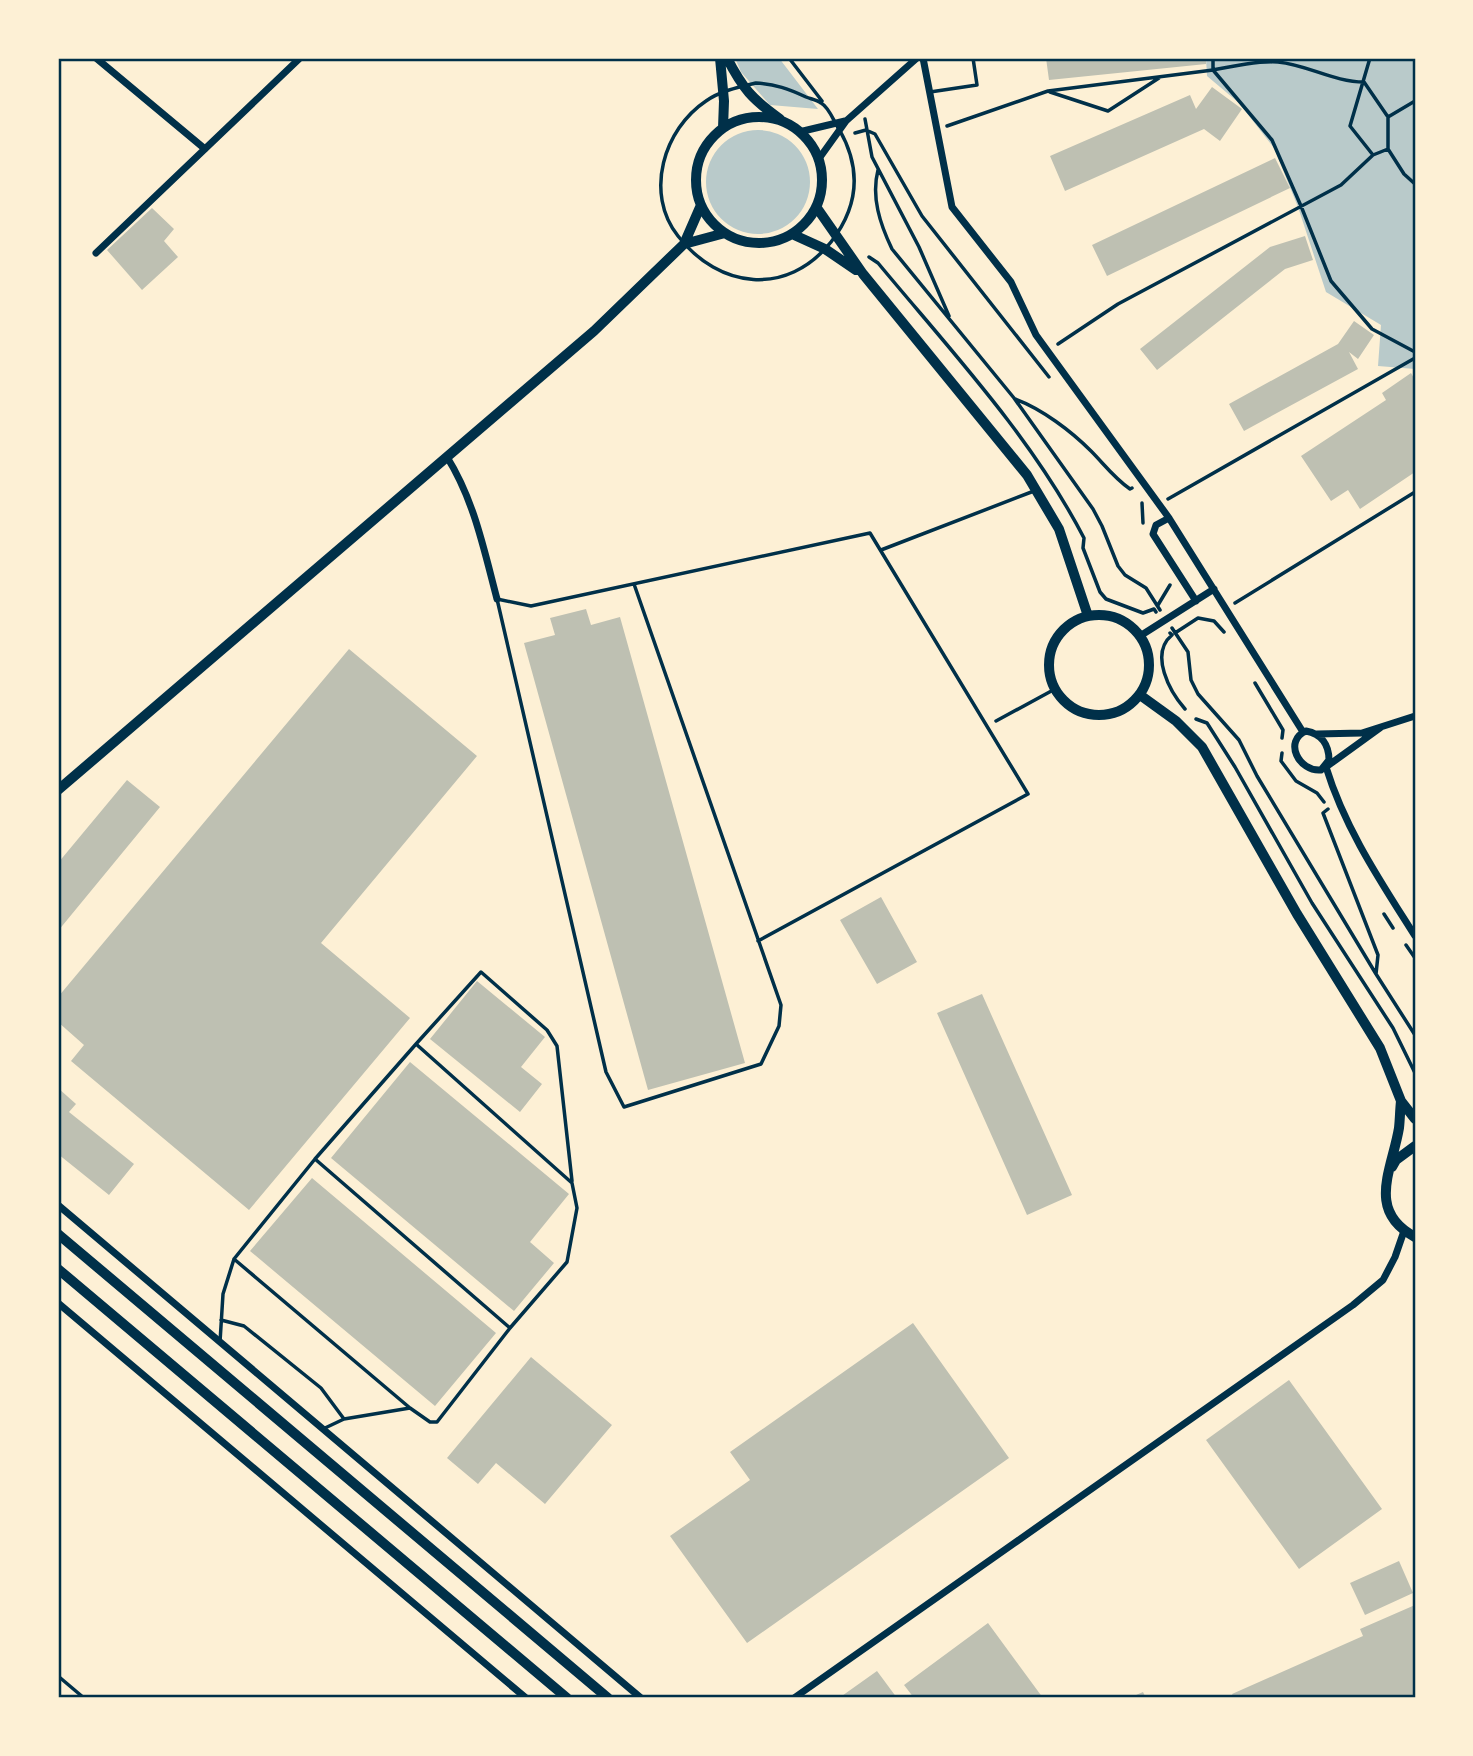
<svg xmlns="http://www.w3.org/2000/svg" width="1473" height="1756" font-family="Ubuntu,sans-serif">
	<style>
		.green { fill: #b9caca }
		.building { fill: #bec0b2 }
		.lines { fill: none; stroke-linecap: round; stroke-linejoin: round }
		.path { stroke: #003049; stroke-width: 3.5 }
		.service { stroke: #003049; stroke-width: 3.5 }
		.minor { stroke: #003049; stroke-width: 7 }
		.tertiary { stroke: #003049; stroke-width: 10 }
		.secondary { stroke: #003049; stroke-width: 10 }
		.neatline { fill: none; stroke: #003049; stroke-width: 2.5 }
	</style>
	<rect width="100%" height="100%" fill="#fdf0d5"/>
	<!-- green -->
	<path class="green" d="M735,58H779L818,109L770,105L741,72Z
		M1206,58H1415V369L1378,366L1381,325L1326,292L1298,207L1274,148L1239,103L1207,76Z
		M706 182a52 52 0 1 1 104 0a52 52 0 1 1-104 0Z"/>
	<!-- building -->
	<path class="building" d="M1046,58H1206V64L1049,80Z
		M1212,87L1242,109L1220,141L1204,129L1065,191L1050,156L1190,95L1196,109Z
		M1275,158L1290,188L1107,276L1092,245Z
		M152,208L174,229L164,241L178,257L142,290L107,250Z
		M1305,236L1313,260L1285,269L1157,370L1140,349L1270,247Z
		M1354,321L1374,335L1358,359L1349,352L1358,369L1244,431L1229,404L1338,344Z
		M1411,373L1415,380V472L1360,509L1348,490L1331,501L1301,456L1386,400L1382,393Z
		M586,609L591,625L620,617L745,1063L648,1090L524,643L555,635L550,618Z
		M349,649L477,756L321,943L410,1018L249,1210L71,1061L84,1045L58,1022V997Z
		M127,780L160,807L58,931V863Z
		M881,897L917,962L877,984L840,920Z
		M477,981L545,1037L521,1067L542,1084L520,1112L430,1039Z
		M982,994L1072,1195L1027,1215L937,1013Z
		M410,1062L569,1194L530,1242L554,1263L514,1311L331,1158Z
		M58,1088L76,1104L69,1112L134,1164L109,1195L58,1154Z
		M312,1178L496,1333L435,1406L250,1251Z
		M913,1323L1009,1458L747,1643L670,1536L750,1480L730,1452Z
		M531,1357L612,1425L545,1504L496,1463L478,1484L447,1458Z
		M1289,1380L1382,1509L1299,1569L1206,1440Z
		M1399,1561L1413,1593L1365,1615L1350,1583Z
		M1415,1605V1698H1234L1232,1694L1363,1636L1360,1629Z
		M988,1623L1043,1698H914L904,1685Z
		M877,1671L897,1698H839Z
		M1143,1692L1146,1698H1129Z"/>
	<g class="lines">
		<!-- path -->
		<path class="path" d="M789,58L822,101
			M1213,58V70L1272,140L1301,206L1331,281L1372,329L1415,352
			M1370,58L1350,126L1373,155L1388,149L1404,174L1415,184
			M756,83C775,84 789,89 806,97C811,99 817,100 821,103C829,107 834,122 839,129C862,169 859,206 831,242C787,297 719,289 678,236C644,193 664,129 706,101C720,91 739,87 756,83Z
			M1050,92L1108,111L1159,78
			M1388,117L1415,101
			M865,119L872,157L919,247L949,316
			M947,126L1048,91L1213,70C1233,66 1257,61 1278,62C1308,65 1334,82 1364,82L1388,117V149
			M855,133L866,130L875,134L922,216L1049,377
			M878,170C871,197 880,224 892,249L1014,398L1093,509L1102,526L1118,566L1125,575L1146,588L1160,610
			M869,257L878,263C951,351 1031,436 1084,538L1083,548L1100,592L1106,599L1143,613L1154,609L1156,612
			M1058,344L1118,304L1341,185L1373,155
			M1015,399C1042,409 1071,431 1091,451C1104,464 1114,478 1130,489L1132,488
			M1168,499L1415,358
			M1142,503L1143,523
			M1235,603L1415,492
			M1158,605L1170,585
			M1172,628L1188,652L1191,680L1198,694L1239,740L1257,776L1376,974L1415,1035
			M1170,633L1172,635C1149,654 1170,692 1185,709
			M1175,633L1198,618L1214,621L1224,632
			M1255,683L1283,730L1282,738
			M1196,719L1207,723L1235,767L1312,903L1393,1028L1415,1073
			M996,721L1055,689
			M1282,753L1281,761L1296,781L1317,793L1324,802
			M1328,809L1323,813L1378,955L1376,974
			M1384,914L1393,928
			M1406,945L1415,958"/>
		<!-- service -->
		<path class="service" d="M930,92L977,85L973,58
			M881,550L1034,491
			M634,584L781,1005L779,1026L761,1064L624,1107L606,1072L497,599L531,606L870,533L1028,794L758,941
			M416,1044L481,972L547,1030L557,1046L572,1181
			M315,1159L234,1259L410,1408
			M221,1320L244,1326L321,1388L344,1419
			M220,1342L223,1294L234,1259
			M325,1428L344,1419L410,1408L430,1422H437L510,1328L567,1262L577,1208L572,1183L416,1044L315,1159L510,1328
			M58,1676L84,1698"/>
		<!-- minor -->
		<path class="minor" d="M96,58L205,149
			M923,58L952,207L1011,282L1036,335L1169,518L1303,732
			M799,132L845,121
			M818,160L846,121L917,58
			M96,253L300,58
			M447,457C474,500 484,550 497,599
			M1169,518L1156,525L1153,534L1196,601
			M1140,636L1214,589
			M1380,728L1326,767C1345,829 1381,882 1415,936
			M1306,731C1322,734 1329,745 1329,760L1321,770C1299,772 1283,741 1306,731Z
			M1317,734L1362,733L1415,716
			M58,1205L641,1698
			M58,1303L526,1698
			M794,1698L1353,1305L1383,1280L1395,1257L1404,1231"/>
		<!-- tertiary -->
		<path class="tertiary" d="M720,58L724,101L723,128
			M727,58C743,89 752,99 780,119
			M696 180a63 63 0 1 1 126 0a63 63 0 1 1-126 0Z
			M817,208L863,274L1027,475L1059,529L1088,616
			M792,234L825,249L856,270
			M684,244L725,233
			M1049 665a50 50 0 1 1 100 0a50 50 0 1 1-100 0Z
			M1140,695L1176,721L1202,747L1297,914L1380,1048L1401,1101L1415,1119
			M58,790L594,331L684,244L701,205
			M1401,1101C1400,1110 1400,1119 1399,1128C1392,1170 1366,1211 1415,1237
			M1392,1167L1396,1160L1415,1146"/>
		<!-- secondary -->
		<path class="secondary" d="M58,1234L608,1698
			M58,1269L567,1698"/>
	</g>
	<!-- border -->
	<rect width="1473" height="1756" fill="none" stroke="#fdf0d5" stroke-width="119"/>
	<rect x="60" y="60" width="1354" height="1636" class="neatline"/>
</svg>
